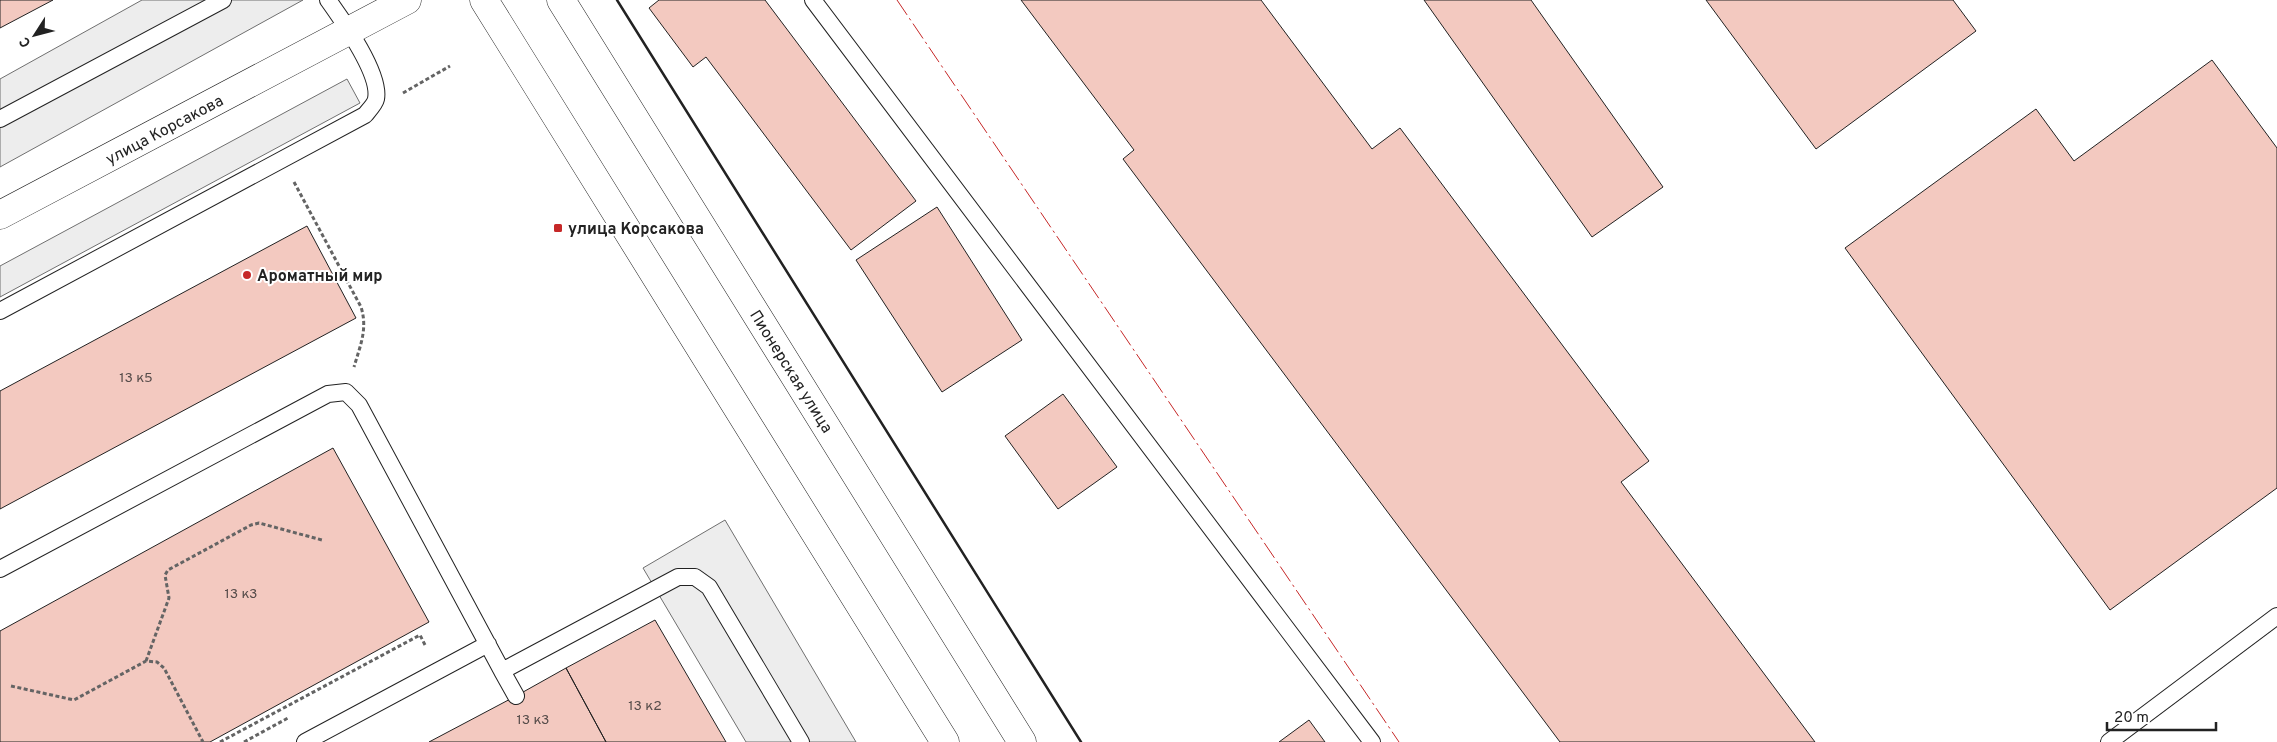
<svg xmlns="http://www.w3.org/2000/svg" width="2277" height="742" font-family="Overpass,sans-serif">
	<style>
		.parking { fill: #ededed; stroke: #6f6f6f }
		.building { fill: #f3c9c0; stroke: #222 }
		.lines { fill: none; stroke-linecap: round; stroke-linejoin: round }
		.lane-casing { stroke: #222; stroke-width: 18 }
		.street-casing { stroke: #222; stroke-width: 29 }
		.secondary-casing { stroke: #222; stroke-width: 29 }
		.path { stroke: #646464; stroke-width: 3; stroke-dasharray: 4 2.5; stroke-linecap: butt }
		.lane { stroke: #fff; stroke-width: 16 }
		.street { stroke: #fff; stroke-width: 28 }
		.secondary { stroke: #fff; stroke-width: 28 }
		.wall { stroke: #222; stroke-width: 2.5 }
		.power { stroke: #c62828; stroke-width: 1; stroke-dasharray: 18 4 2.5 4; stroke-linecap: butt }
		.poi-dot { fill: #c62828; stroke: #fff; stroke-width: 2 }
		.labels { text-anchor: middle; stroke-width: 4; stroke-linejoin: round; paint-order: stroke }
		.number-label { font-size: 14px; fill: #564c4a }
		.street-label { font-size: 16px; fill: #222; stroke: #fff }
		.poi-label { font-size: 16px; font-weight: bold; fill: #222; stroke: #fff; text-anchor: start }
	</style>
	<rect width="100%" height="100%" fill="#fff"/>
	<!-- parking -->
	<path class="parking" d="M142,0H303L0,167V79Z
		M347,79L360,103L0,297V266Z
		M725,520L856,742H746L643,568Z"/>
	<!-- building -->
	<path class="building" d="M0,0H53L0,28Z
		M659,0H765L916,201L851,250L706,57L693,67L649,8Z
		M1021,0H1261L1372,149L1400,128L1649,461L1621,482L1815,742H1560L1123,159L1134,150Z
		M1424,0H1531L1663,187L1592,237Z
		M1706,0H1953L1976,31L1816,149Z
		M2212,60L2277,148V488L2110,610L1845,248L2036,109L2074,161Z
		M937,207L1022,340L942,392L856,260Z
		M307,226L356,318L0,509V391Z
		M1063,394L1117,467L1058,509L1005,436Z
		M333,448L429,622L210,742H0V631Z
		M655,620L726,742H606L566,668Z
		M566,668L606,742H429L516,696Z
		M1309,720L1325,742H1279Z"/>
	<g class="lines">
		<defs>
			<path id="lane" d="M813,0L1372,742
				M0,119L223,0
				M0,311L365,115C369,110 375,104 376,99C381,74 343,21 328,0
				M0,569L328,394L346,392L359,405L502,671L678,577H695L709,587L801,742
				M502,671L516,696
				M305,742L488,644
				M2109,742L2277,616"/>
			<path id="street" d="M0,215L407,0"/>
			<path id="secondary" d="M484,0L945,742
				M561,0L1022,742"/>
		</defs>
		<!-- lane casing -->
		<use href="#lane" class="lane-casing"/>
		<!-- street casing -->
		<use href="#street" class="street-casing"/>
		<!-- secondary casing -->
		<use href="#secondary" class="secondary-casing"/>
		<!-- path -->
		<path class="path" d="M403,93L450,66
			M294,182L361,307C368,329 360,346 354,367
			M146,661L169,598L165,575L168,570L251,525L259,523L322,540
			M11,686L74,700L146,661L157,662L164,668L203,742
			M220,742L420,635L425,645L424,646
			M244,742L288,718"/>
		<!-- lane -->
		<use href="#lane" class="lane"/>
		<!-- street -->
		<use href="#street" class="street"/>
		<!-- secondary -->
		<use href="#secondary" class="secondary"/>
		<!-- wall -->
		<path class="wall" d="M617,0L1081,742"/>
		<!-- power -->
		<path class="power" d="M897,0L1399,742"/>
	</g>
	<!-- markers -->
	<g class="poi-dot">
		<rect x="553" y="223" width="10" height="10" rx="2.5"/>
		<circle cx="247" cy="275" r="5"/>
	</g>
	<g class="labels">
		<!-- number labels -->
		<g class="number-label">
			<text x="136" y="382">13 к5</text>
			<text x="241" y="598">13 к3</text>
			<text x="645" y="710">13 к2</text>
			<text x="533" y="724">13 к3</text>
		</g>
		<!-- street labels -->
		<g class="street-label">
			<text transform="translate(164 129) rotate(-28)" y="6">улица Корсакова</text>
			<text transform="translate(792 371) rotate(58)" y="6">Пионерская улица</text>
		</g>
		<!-- poi labels -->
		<g class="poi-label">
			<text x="568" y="234">улица Корсакова</text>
			<text x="257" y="281">Ароматный мир</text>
		</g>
	</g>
	<!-- north arrow -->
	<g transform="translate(35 35) rotate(234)" stroke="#ffffff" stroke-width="4" paint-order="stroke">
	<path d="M0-4L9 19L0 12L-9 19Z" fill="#222222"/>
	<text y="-8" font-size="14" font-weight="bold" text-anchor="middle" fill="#222222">С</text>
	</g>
	<!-- scale -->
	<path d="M2107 722v8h109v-8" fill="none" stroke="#222222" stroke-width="2.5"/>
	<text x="2114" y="722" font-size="15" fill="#222222" stroke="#ffffff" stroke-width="4" paint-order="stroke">20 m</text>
</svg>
